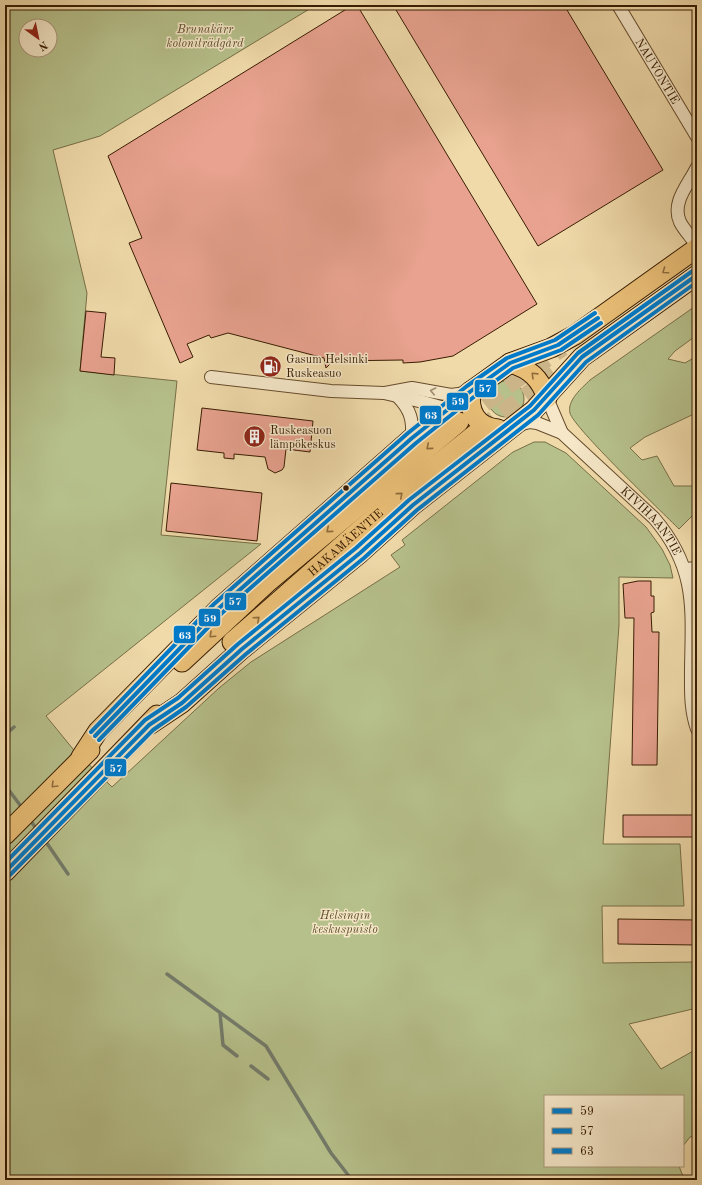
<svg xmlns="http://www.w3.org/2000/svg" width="702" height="1185" font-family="'Old Standard TT',serif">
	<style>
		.green { fill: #b6c08b; stroke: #776e46; fill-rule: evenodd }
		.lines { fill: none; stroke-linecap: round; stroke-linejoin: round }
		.stream { stroke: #737b6a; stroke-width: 3.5 }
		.building { fill: #e8a28f; stroke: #381c02 }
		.primary-tunnel { stroke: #cbb488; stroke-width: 19; stroke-dasharray: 19 10; stroke-linecap: butt }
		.minor-casing { stroke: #664c2c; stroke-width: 14 }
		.primary-casing { stroke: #381c02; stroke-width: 21 }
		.minor { stroke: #f5e7c8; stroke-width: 12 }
		.primary { stroke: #e8bd75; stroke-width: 19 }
		.bus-1-casing { stroke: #f5e7c8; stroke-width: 7 }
		.bus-2-casing { stroke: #f5e7c8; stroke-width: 7 }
		.bus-3-casing { stroke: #f5e7c8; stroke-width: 7 }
		.bus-1 { stroke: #007ac9; stroke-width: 4 }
		.bus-2 { stroke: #007ac9; stroke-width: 4 }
		.bus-3 { stroke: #007ac9; stroke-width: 4 }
		.oneway { stroke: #906c3c }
		.oneway2 { stroke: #a08c6f }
		.bus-dot { fill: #381c02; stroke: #f5e7c8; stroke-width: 1.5 }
		.labels { text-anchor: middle; stroke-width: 3; stroke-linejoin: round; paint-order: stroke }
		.park-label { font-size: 12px; font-style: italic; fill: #5e4d2b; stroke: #f5e7c8 }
		.street-label { font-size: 12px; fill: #381c02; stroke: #f5e7c8 }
		.poi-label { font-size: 12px; fill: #381c02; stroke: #f5e7c8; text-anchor: start }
		.line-badge { stroke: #f5e7c8; stroke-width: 1.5 }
		.badge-label { font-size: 11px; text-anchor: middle; font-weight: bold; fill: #fff }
	</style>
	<rect width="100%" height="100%" fill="#f0daaa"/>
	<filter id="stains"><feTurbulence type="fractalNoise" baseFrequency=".005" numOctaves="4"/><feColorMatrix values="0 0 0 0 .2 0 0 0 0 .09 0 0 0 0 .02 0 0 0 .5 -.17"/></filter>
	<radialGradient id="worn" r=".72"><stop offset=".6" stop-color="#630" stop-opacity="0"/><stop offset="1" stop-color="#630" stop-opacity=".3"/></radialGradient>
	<!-- green -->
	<path class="green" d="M5,5H316L100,136L53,150L87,293L80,371L177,381L161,535L261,544L46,716L73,749L112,787L219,688L251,662L400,567L391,555L405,545L402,540L513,452L534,442H545L566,453L646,527L662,549L670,565L673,578L619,577V625L603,844H680L684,906H602L603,963L697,962V1008L629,1024L661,1069L695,1050L697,1055V1135L690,1137L683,1146V1096H545V1166H679L682,1174L688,1180H5ZM26,26H50V50H26Z
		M697,305V335L675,351L668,359L685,363L697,356V415L694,414L645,437L630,448L642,460L657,456L674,486H697V511L679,529C663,513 573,427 570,413C567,400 582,388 590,380Z
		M488 399a18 18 0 1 1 36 0a18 18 0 1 1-36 0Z"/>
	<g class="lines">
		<!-- stream -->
		<path class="stream" d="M5,735L14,727
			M5,785L23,809
			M30,820L38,831
			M44,839L68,874
			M167,974L266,1046L331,1153L352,1180
			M220,1013L223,1045L237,1056
			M251,1066L268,1079"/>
	</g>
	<!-- building -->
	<path class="building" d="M353,5H357L537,304L453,356L420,362L403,363V360L333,361L326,368L324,358L228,333L211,338L209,335L187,344L193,357L180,363L129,243L142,238L108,156Z
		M393,5H564L663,170L538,246Z
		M86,311L106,313L101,357L115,358L114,375L80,371Z
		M202,408L313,421L310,452L286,449L284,467L282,470L275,473L268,469L265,457L234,454V459L224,458V453L197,450Z
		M171,483L262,493L257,541L166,531Z
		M638,581H651V596H654V612L651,613L652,632H659L657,765H632L634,618H625L623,584Z
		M623,815H697V837H623Z
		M618,919L697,920V945L618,944Z"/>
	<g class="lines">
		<!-- primary-tunnel -->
		<path class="primary-tunnel" d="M461,421L500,390L562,347
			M479,431L555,375"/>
		<defs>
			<g id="minor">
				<path id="s1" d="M618,5L697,137"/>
				<path d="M697,167C689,184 671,202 680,222C684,230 692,238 697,246"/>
				<path d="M211,377L331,391L384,393L423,402L448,409"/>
				<path d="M385,393L412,388L451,395L466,393"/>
				<path d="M398,397C411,410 413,421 412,438"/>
				<path d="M547,398L562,433"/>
				<path id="s2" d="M518,425L530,422L537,423L562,433L654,518C697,568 692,608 691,669C691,690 690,709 697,729"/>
				<path d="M685,569L697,568"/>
			</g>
			<g id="primary">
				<path d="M510,363C530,369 540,378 547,398"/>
				<path d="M471,391C468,411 476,427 498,429"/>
				<path id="s3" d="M232,642L404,491L479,431"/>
				<path d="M182,662L267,583L459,422"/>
				<path d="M149,725L182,703L242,649L360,553L413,505L534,410L582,357L697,275"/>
				<path d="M81,757L98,731L218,609L412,438L471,391L510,363L551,348L575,335L697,248"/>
				<path d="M5,835L90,750"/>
				<path d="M5,872L157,715"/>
			</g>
		</defs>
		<!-- minor casing -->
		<use href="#minor" class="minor-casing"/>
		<!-- primary casing -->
		<use href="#primary" class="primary-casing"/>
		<!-- minor -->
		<use href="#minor" class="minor"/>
		<!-- primary -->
		<use href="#primary" class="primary"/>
		<defs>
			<path id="bus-1" d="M95,736L218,609L412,438L471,391L510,363L558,345L598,318
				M5,872L149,725L182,703L242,649L360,553L413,505L534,410L582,357L697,275"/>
			<path id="bus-2" d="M99,740L222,613L416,443L475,396L513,368L561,350L601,323
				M9,876L153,730L186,707L246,654L364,558L417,510L538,415L586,362L697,282"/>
			<path id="bus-3" d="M91,732L214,604L408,433L467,386L507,358L555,340L595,313
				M5,863L145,720L178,698L238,644L356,548L409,500L530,406L578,353L694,270"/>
		</defs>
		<!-- bus-1 casing -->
		<use href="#bus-1" class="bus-1-casing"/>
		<!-- bus-2 casing -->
		<use href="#bus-2" class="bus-2-casing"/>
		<!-- bus-3 casing -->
		<use href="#bus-3" class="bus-3-casing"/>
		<!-- bus-1 -->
		<use href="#bus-1" class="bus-1"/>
		<!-- bus-2 -->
		<use href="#bus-2" class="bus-2"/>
		<!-- bus-3 -->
		<use href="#bus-3" class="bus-3"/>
	</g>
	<!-- one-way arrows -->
	<defs><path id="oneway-chevron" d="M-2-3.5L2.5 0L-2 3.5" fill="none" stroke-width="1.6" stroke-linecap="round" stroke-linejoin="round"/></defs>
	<g class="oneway">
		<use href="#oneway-chevron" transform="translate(665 271) rotate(145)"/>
		<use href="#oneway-chevron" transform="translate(534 375) rotate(-136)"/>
		<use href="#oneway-chevron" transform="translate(429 447) rotate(140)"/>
		<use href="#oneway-chevron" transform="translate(400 495) rotate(-41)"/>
		<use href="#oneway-chevron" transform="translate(329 530) rotate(140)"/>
		<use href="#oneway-chevron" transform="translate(257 619) rotate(-42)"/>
		<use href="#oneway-chevron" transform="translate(212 635) rotate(137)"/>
		<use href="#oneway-chevron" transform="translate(54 785) rotate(135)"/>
	</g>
	<use class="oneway2" href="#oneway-chevron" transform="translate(433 391) rotate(-167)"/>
	<!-- icons -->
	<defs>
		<symbol id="fuel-disc" viewBox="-11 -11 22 22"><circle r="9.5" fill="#8f2418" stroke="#f5e7c8"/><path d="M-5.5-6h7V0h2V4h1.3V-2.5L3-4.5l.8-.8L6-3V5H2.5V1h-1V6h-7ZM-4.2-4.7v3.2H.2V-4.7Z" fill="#fff"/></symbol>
		<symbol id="building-disc" viewBox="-11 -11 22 22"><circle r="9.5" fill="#8f2418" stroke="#f5e7c8"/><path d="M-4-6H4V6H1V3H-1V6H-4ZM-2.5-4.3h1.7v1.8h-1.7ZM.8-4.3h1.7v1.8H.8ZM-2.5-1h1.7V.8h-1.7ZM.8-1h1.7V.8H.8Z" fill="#fff"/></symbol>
	</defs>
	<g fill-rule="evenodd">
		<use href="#fuel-disc" x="258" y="354" width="25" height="25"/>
		<use href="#building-disc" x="242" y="424" width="25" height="25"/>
	</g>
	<!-- markers -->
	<circle class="bus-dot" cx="346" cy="488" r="3.5"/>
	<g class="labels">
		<!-- park labels -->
		<g class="park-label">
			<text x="205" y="33">Brunakärr<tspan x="205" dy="14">koloniträdgård</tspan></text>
			<text x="345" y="919">Helsingin<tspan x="345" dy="14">keskuspuisto</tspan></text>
		</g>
		<!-- street labels -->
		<g class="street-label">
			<text dy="4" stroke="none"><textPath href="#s1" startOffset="77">NAUVONTIE</textPath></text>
			<text dy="4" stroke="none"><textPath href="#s2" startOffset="172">KIVIHAANTIE</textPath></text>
			<text dy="4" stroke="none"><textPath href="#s3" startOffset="151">HAKAMÄENTIE</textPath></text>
		</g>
		<!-- poi labels -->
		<g class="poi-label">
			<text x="286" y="363">Gasum Helsinki<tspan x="286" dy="14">Ruskeasuo</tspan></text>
			<text x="270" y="434">Ruskeasuon<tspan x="270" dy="14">lämpökeskus</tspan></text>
		</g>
	</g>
	<g class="line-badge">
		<rect x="474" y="379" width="23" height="19" rx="4" fill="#007ac9"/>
		<rect x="446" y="392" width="23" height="19" rx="4" fill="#007ac9"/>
		<rect x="419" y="405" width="23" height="20" rx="4" fill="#007ac9"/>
		<rect x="224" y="592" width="23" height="19" rx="4" fill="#007ac9"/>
		<rect x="198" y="608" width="23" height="19" rx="4" fill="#007ac9"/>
		<rect x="173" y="625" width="23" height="19" rx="4" fill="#007ac9"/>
		<rect x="104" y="758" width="23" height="19" rx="4" fill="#007ac9"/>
	</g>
	<g class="badge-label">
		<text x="485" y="392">57</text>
		<text x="458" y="405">59</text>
		<text x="431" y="419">63</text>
		<text x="235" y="605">57</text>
		<text x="210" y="622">59</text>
		<text x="185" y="639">63</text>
		<text x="116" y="772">57</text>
	</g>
	<!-- margin -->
	<rect width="702" height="1185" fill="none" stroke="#f0daaa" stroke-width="20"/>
	<rect x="6" y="6" width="690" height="1173" fill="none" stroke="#381c02" stroke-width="2"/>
	<rect x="10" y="10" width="682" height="1165" fill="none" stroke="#381c02"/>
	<!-- legend -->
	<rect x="544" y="1095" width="140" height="72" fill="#f5e7c8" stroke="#a99679"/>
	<rect x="552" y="1108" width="20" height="6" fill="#007ac9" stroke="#a99679"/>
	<text x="580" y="1115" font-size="12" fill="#381c02">59</text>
	<rect x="552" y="1128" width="20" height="6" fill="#007ac9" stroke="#a99679"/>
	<text x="580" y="1135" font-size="12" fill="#381c02">57</text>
	<rect x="552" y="1148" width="20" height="6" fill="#007ac9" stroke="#a99679"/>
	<text x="580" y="1155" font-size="12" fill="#381c02">63</text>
	<!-- north arrow -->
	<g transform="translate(38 38) rotate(147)"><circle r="19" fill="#f5e7c8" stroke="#a99679"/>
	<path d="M0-3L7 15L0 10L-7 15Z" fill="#8f2418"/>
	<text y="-6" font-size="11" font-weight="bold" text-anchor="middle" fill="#381c02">N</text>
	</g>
	<rect width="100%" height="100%" filter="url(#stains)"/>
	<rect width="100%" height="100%" fill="url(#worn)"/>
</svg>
